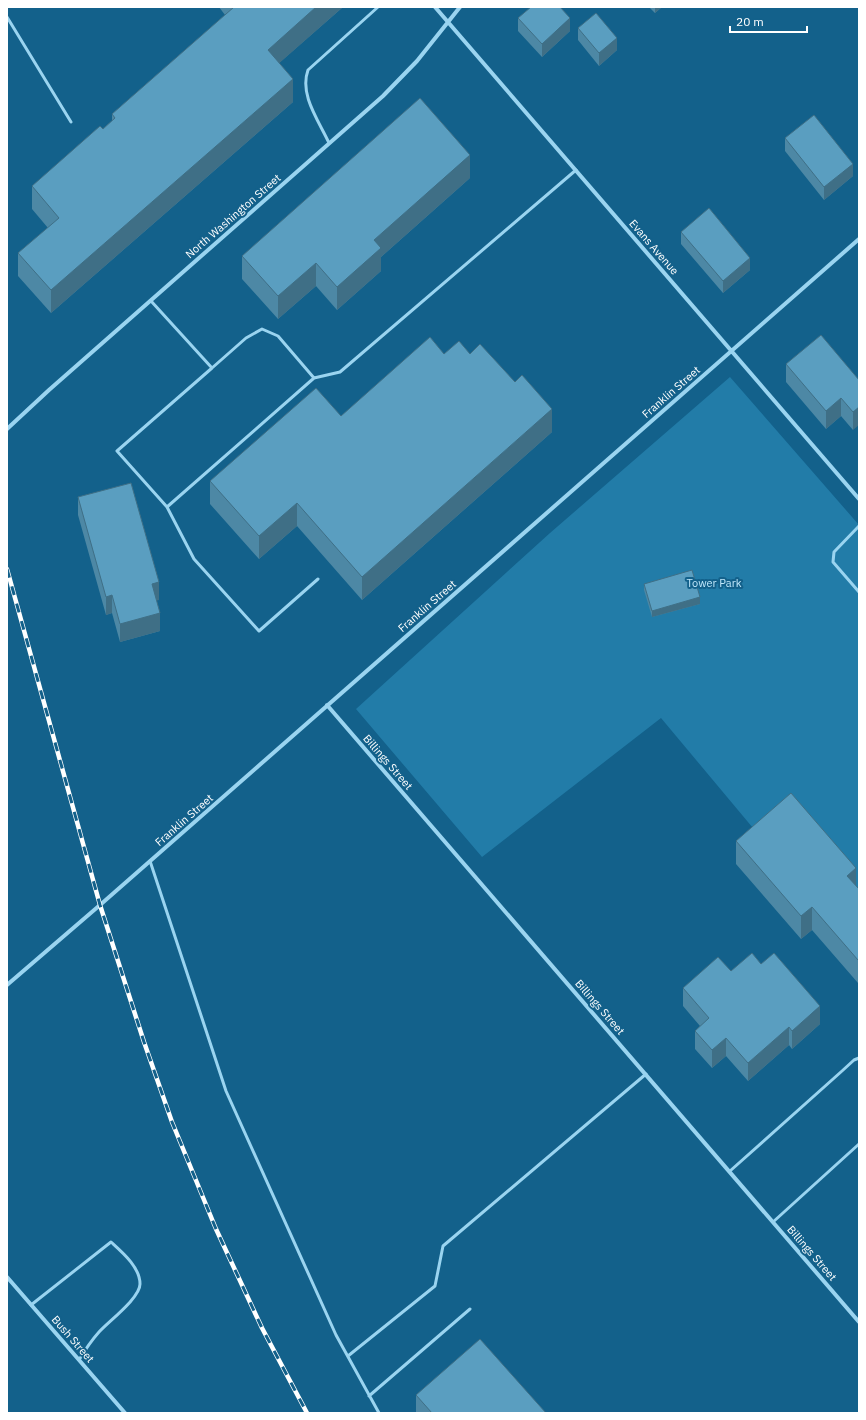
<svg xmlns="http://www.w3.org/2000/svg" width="866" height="1420" font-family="'IBM Plex Sans',sans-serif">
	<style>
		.green { fill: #227ca8 }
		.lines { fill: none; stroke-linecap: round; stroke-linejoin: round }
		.service { stroke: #9ad4f0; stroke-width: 3 }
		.minor { stroke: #9ad4f0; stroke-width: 4 }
		.rail-casing { stroke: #fff; stroke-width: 4.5 }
		.rail { stroke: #13618b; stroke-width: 3; stroke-dasharray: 9; stroke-linecap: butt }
		.wall { fill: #4d88a5 }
		.shaded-wall { fill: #3f6f86 }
		.building { fill: #5a9ec0; stroke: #3f6f86 }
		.labels { text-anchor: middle; stroke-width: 4; stroke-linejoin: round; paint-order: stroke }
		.street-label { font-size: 11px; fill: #fff; stroke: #13618b }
		.park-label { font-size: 11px; fill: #c1e8fc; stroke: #13618b }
	</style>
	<rect width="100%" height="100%" fill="#13618b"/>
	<!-- green -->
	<path class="green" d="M730,377L859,525V912L763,840L661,718L482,857L356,709L550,533Z"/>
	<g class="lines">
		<!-- service -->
		<path class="service" d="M7,17L71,122
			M329,143C319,121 299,95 308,70L378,7
			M151,301L212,368L117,451L167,507L314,378L340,372L576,170
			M212,368L246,338L262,329L278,336L314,378
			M167,507L194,559L259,631L318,579
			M859,526L834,552L833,562L859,592
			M150,861L226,1091L336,1335L379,1413
			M730,1171L842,1071L854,1060L859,1058
			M773,1222L859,1144
			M31,1305L111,1242C122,1252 140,1267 140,1284C140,1298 109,1321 99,1332C91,1341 85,1350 79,1360
			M348,1356L435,1286L443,1246L646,1074
			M369,1396L470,1309"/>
		<!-- minor -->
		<path class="minor" d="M435,7L859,499
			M7,429L49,390L383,96L417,61L460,7
			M327,705L859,1322
			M7,985L100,905L859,239
			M7,1277L125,1413"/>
		<defs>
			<path id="rail" d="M7,569L100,905L144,1042L172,1122L216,1229L262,1328L307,1413"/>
		</defs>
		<!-- rail casing -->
		<use href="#rail" class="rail-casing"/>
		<!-- rail -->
		<use href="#rail" class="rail"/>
	</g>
	<!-- wall -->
	<path class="wall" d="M219,7H343L279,63L293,102L51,313L18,276V253L48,228L32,209V186L112,121V114L225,15Z
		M649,7H662L655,13Z
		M518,18L570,31L542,57L518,31Z
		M578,28L617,50L599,66L578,40Z
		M785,138L853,176L824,200L785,151Z
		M470,178L381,257V271L337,310L316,286L278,319L242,279V256Z
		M681,232L750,270L723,293L681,244Z
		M859,327V342L858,340V328Z
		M444,354H470L552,432L362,600L297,526L259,559L210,504V481L341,416Z
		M786,364L859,380L853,430L841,416L826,429L786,382Z
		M78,497L159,600H156L160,631L120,642L112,613L106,615L78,515Z
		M644,584L700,604L652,617L644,590Z
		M736,841L856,886L859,889L858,983L812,930L801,939L736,864Z
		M761,964L820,1024L792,1049L789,1045L748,1081L726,1056L712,1068L695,1049V1031L700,1026L683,1006V988L731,971Z
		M416,1395L546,1413H416Z"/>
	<!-- shaded-wall -->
	<path class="shaded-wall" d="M316,7H343L268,73V50Z
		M655,7H662L655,13Z
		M570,18V31L542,57V44Z
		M617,38V50L599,66V53Z
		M293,79V102L51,313V290Z
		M470,155V178L381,257V271L337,310V287L374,240Z
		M853,164V176L824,200V187Z
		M750,258V270L723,293V281Z
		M316,263V286L278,319V296Z
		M841,398V416L826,429V411Z
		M859,407V425L853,430V412Z
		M552,409V432L362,600V577Z
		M297,503V526L259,559V536Z
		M159,582V600L152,602V584Z
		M112,595V613L106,615V597Z
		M700,597V604L652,617V611Z
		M160,613V631L120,642V624Z
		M856,868V891L847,876Z
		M812,907V930L801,939V916Z
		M859,959V982L858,983V960Z
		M820,1006V1024L792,1049V1031Z
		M789,1027V1045L748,1081V1063Z
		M726,1038V1056L712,1068V1050Z"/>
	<!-- building -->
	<path class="building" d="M234,7H316L268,50L293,79L51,290L18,253L59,218L32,186L100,126L103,129L115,118L112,114Z
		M531,7H560L570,18L542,44L518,18Z
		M596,13L617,38L599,53L578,28Z
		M420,98L470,155L374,240L381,248L337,287L316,263L278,296L242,256Z
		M814,115L853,164L824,187L785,138Z
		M709,208L750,258L723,281L681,232Z
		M821,335L859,380V407L853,412L841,398L826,411L786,364Z
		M430,337L444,354L459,341L470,354L480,344L515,382L522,375L552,409L362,577L297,503L259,536L210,481L316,388L341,416Z
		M131,483L159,582L152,584L160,613L120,624L112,595L106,597L78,497Z
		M692,570L700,597L652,611L644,584Z
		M791,793L856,868L847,876L859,889V959L858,960L812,907L801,916L736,841Z
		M752,953L761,964L774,953L820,1006L792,1031L789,1027L748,1063L726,1038L712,1050L695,1031L709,1018L683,988L718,957L731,971Z
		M480,1339L546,1413H432L416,1395Z"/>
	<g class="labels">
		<!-- street labels -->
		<g class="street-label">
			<text transform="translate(233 216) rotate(-41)" y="4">North Washington Street</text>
			<text transform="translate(654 247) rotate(49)" y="4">Evans Avenue</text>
			<text transform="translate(671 392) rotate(-41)" y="4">Franklin Street</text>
			<text transform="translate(427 606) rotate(-41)" y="4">Franklin Street</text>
			<text transform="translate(388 762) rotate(49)" y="4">Billings Street</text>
			<text transform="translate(184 820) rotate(-41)" y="4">Franklin Street</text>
			<text transform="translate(600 1007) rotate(49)" y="4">Billings Street</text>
			<text transform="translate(812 1253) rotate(49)" y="4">Billings Street</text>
			<text transform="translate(73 1339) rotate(49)" y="4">Bush Street</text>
		</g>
		<!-- park labels -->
		<g class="park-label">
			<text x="714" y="587">Tower Park</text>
		</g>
	</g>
	<!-- border -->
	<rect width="866" height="1420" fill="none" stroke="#ffffff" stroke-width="16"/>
	<!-- scale -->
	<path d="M730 26v6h77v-6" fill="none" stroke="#ffffff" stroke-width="2"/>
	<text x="736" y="26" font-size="12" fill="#ffffff" stroke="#13618b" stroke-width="3" paint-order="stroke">20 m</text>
</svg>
